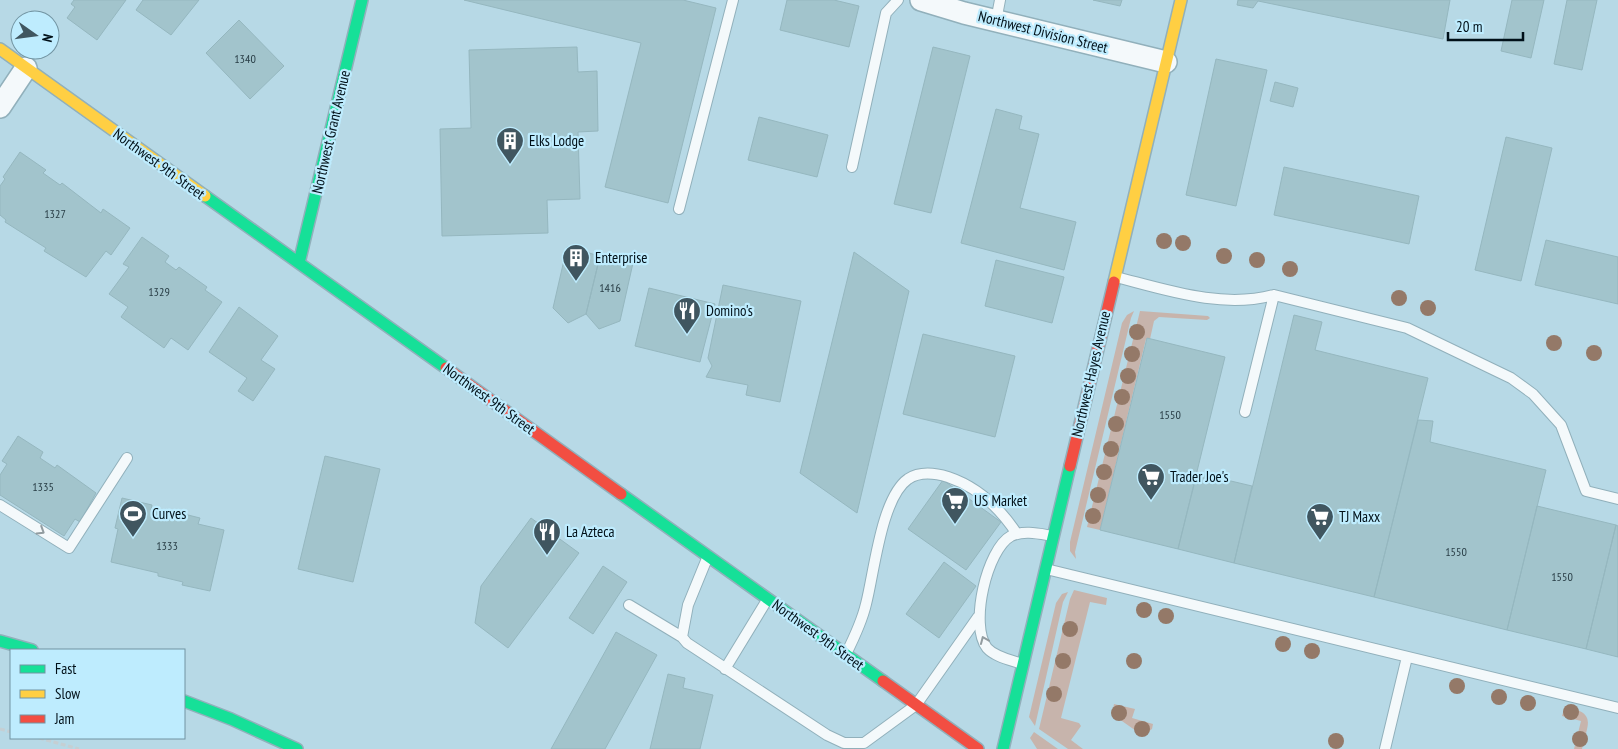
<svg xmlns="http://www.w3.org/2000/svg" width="1618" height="749" font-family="'PT Sans Narrow',sans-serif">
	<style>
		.green { fill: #c7b4ac }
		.building { fill: #a2c4cc; stroke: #95b7bf }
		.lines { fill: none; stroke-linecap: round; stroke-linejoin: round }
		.lane-casing { stroke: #91b0bb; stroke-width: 12 }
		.street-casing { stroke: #91b0bb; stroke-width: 24 }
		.fast-casing { stroke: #91b0bb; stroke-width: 14 }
		.slow-casing { stroke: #91b0bb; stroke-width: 14 }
		.jam-casing { stroke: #91b0bb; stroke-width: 14 }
		.path { stroke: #c5cfd3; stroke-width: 3; stroke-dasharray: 5 2.5; stroke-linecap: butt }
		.lane { stroke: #f4f9fb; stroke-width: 10 }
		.street { stroke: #f4f9fb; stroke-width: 21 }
		.fast { stroke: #16e098; stroke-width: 11 }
		.slow { stroke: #ffcf43; stroke-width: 11 }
		.jam { stroke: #f24e42; stroke-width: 11 }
		.tree { fill: #947968 }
		.oneway { stroke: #929ca0 }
		.labels { text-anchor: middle; stroke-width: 4.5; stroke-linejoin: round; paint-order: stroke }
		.number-label { font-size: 12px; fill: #283d45 }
		.street-label { font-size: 15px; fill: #001018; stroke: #beecfe }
		.poi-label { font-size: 15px; fill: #001018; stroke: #beecfe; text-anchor: start }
	</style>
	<rect width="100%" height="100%" fill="#b7d9e6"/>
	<!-- green -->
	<path class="green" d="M1134,311L1131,318L1075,552L1076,559L1070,551V542L1122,323L1127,315Z
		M1140,311L1208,316L1210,318L1207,320L1159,317L1154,321L1150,339H1146L1100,530L1087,527Z
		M1074,590L1107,598L1106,605L1090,602L1061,718L1079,723L1081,726L1071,740L1083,749H1068L1039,729L1070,599Z
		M1068,592L1063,602L1035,726L1029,717L1056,603L1062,594Z
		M1114,704L1135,709L1132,718L1153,724L1152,729L1145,734L1139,733L1112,714Z
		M1565,706C1597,714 1588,722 1582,749H1574L1581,721L1562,716Z
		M1034,732L1058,749H1037L1030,738Z"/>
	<!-- building -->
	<path class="building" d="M74,0H126L97,40L67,18L75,7L71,4Z
		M143,0H199L171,35L136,10Z
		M464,0H683L716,8L668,203L605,187L641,43Z
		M787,0H834L859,6L849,47L780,30Z
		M1093,0H1122L1120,6Z
		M1238,0H1450L1443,39L1258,1L1253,8L1237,5Z
		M1512,0H1544L1531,58L1501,51Z
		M1567,0H1597L1582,70L1554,64Z
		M239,20L284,66L250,99L206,53Z
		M577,47L578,72L597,71L598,131L578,132L580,199L547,200L548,233L442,236L440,129L471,128L469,50Z
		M933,47L970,56L931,213L894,204Z
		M1216,59L1267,70L1236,206L1186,195Z
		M1275,82L1298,88L1293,107L1270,101Z
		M996,109L1022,116L1019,129L1039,134L1020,208L1076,222L1064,270L961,243Z
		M759,117L828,135L817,177L748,160Z
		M1506,137L1552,148L1521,281L1475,270Z
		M20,152L46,170L43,173L60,185L62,183L101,213L103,209L130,228L111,255L106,251L86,277L44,251L46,248L5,222L6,220L0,215V186L5,179L3,177Z
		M1284,167L1419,196L1409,244L1274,215Z
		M142,237L169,256L165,262L176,270L179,267L207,287L205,290L222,302L188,350L171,338L164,348L121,317L128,307L109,294L129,267L123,264Z
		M1546,240L1618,257V304L1535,285Z
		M567,247L600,256L586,314L568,323L553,308Z
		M854,252L909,291L857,513L800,473Z
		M600,256L633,263L620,321L599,329L586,314Z
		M996,260L1064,277L1052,323L985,306Z
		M723,285L801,301L780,402L746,395L748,385L706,377L712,366L708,358Z
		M649,288L715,304L700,362L635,346Z
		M239,307L278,336L261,360L275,369L253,401L238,391L247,378L209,352Z
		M1294,315L1322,322L1315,350L1428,378L1374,597L1234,563Z
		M923,334L1015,356L995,437L903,414Z
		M1147,338L1225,357L1178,549L1100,530Z
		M1418,420L1433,421L1430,442L1546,470L1507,630L1374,597Z
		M18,436L43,452L40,458L55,468L57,465L96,493L80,522L75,519L64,536L0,495V475L7,464L2,461Z
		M325,456L380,469L353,582L298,569Z
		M1197,473L1252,486L1234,563L1178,549Z
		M943,480L1001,522L966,570L908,529Z
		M122,498L152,505L151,510L171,515L172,511L200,518L198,524L224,530L210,591L182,585L183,582L158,576V573L111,562L118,529L115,528Z
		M1537,506L1616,525L1586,649L1507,630Z
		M531,518L579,553L508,648L475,623L481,586Z
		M1616,525L1618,526V657L1586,649Z
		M944,562L976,586L939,638L906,614Z
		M603,566L627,582L593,634L569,618Z
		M616,632L657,655L605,749H551Z
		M668,674L685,678L683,688L713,695L700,749H650Z"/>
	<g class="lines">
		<defs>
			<path id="lane" d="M996,21L1000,0
				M852,167L886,13L898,0
				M679,209L733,0
				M1116,277C1167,290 1222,309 1274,295L1407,328L1511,378L1533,394L1561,425L1586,491L1618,499
				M1245,412L1274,295
				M0,505L69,548L127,458
				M708,556L688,605L682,637L687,643L827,735L844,743H864L916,705L978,617
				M1046,569L1618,708
				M629,605L682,637
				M846,654C854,638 862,621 866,604C874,574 881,498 908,479C920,471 935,473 948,477C978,487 1000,508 1017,534
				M1022,664C1011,660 995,657 987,648C969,625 987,549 1011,536C1024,530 1040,534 1053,536
				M725,669L767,600
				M1385,749L1407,657"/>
			<path id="street" d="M921,0L964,13L1166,62
				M0,107L26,68"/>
			<path id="fast" d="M205,196L446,368
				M299,263L362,0
				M621,494L883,681
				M0,641L32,650
				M184,701L231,719L297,749
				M1003,749L1070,466"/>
			<path id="slow" d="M0,49L205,196
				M1114,282L1181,0"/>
			<path id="jam" d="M446,368L621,494
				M1070,466L1114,282
				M883,681L978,749"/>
		</defs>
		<!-- lane casing -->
		<use href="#lane" class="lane-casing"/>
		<!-- street casing -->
		<use href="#street" class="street-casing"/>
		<!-- fast casing -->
		<use href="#fast" class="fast-casing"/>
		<!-- slow casing -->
		<use href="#slow" class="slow-casing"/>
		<!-- jam casing -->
		<use href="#jam" class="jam-casing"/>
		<!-- path -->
		<path class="path" d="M0,729L11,732
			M39,738L79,749"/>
		<!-- lane -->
		<use href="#lane" class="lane"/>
		<!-- street -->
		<use href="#street" class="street"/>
		<!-- fast -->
		<use href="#fast" class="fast"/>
		<!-- slow -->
		<use href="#slow" class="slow"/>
		<!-- jam -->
		<use href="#jam" class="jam"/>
	</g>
	<!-- trees -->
	<g class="tree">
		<circle cx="1164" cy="241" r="8"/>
		<circle cx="1183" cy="243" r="8"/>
		<circle cx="1224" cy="256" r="8"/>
		<circle cx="1257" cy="260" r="8"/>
		<circle cx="1290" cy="269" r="8"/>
		<circle cx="1399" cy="298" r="8"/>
		<circle cx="1428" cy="308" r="8"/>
		<circle cx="1137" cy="332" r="8"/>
		<circle cx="1554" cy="343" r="8"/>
		<circle cx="1594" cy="353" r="8"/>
		<circle cx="1132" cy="354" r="8"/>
		<circle cx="1128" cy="376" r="8"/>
		<circle cx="1122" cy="397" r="8"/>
		<circle cx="1116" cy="424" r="8"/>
		<circle cx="1111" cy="449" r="8"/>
		<circle cx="1104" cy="472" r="8"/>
		<circle cx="1098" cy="495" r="8"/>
		<circle cx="1093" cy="516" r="8"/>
		<circle cx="1144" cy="610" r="8"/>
		<circle cx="1166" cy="616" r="8"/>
		<circle cx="1070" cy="629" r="8"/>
		<circle cx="1283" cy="644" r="8"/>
		<circle cx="1312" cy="651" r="8"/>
		<circle cx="1063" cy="661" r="8"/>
		<circle cx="1134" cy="661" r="8"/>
		<circle cx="1457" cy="686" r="8"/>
		<circle cx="1054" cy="694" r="8"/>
		<circle cx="1499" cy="697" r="8"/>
		<circle cx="1528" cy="703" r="8"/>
		<circle cx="1571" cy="712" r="8"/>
		<circle cx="1119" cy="713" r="8"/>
		<circle cx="1142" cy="729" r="8"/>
		<circle cx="1580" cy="739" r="8"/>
		<circle cx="1336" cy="741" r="8"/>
	</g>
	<!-- one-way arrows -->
	<defs><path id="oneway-chevron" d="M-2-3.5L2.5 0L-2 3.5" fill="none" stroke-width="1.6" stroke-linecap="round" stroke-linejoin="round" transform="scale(1.25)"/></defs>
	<g class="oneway">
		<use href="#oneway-chevron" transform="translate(41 531) rotate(32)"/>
		<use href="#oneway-chevron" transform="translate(984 640) rotate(-113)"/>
	</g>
	<!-- icons -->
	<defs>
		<symbol id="building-pin" viewBox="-11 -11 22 30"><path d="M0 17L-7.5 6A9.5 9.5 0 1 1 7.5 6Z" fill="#405660" stroke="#beecfe"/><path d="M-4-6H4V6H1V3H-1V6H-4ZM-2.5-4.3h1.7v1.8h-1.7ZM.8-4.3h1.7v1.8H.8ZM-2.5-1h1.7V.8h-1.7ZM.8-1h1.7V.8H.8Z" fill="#fff"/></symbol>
		<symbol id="restaurant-pin" viewBox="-11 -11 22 30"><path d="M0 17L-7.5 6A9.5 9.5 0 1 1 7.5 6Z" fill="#405660" stroke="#beecfe"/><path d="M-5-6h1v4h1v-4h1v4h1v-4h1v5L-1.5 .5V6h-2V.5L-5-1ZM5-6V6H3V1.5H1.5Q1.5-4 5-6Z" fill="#fff"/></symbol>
		<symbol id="supermarket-pin" viewBox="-11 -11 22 30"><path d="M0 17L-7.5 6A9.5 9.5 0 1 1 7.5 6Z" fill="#405660" stroke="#beecfe"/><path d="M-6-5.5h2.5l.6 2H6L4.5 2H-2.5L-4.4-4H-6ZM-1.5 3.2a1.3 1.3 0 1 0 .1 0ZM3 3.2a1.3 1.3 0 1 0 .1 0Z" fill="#fff"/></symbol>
		<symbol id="stadium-pin" viewBox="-11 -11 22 30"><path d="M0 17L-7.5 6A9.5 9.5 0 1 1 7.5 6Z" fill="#405660" stroke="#beecfe"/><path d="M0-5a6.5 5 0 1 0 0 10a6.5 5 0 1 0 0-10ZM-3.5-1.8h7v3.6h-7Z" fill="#fff"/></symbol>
	</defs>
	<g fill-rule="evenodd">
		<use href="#building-pin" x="494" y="125" width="32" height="43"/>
		<use href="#building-pin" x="560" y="242" width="32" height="43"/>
		<use href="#restaurant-pin" x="671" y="295" width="32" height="43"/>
		<use href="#supermarket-pin" x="1135" y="461" width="32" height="43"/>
		<use href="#supermarket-pin" x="939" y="485" width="32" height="43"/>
		<use href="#stadium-pin" x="117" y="498" width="32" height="43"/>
		<use href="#supermarket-pin" x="1304" y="501" width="32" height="43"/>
		<use href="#restaurant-pin" x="531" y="516" width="32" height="43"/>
	</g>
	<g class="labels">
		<!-- number labels -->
		<g class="number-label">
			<text x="245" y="63">1340</text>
			<text x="55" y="218">1327</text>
			<text x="610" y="292">1416</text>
			<text x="159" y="296">1329</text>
			<text x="1170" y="419">1550</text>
			<text x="43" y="491">1335</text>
			<text x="167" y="550">1333</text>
			<text x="1456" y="556">1550</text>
			<text x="1562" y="581">1550</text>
		</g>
		<!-- street labels -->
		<g class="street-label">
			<text transform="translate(1043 32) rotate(14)" y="5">Northwest Division Street</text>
			<text transform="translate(331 132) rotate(-77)" y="5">Northwest Grant Avenue</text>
			<text transform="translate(159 164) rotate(36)" y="5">Northwest 9th Street</text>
			<text transform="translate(1091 374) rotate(-77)" y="5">Northwest Hayes Avenue</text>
			<text transform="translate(489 399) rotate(36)" y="5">Northwest 9th Street</text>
			<text transform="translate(818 635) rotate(36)" y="5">Northwest 9th Street</text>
		</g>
		<!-- poi labels -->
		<g class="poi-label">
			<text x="529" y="146">Elks Lodge</text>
			<text x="595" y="263">Enterprise</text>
			<text x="706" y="316">Domino's</text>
			<text x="1170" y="482">Trader Joe's</text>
			<text x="974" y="506">US Market</text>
			<text x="152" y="519">Curves</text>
			<text x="1339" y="522">TJ Maxx</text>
			<text x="566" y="537">La Azteca</text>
		</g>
	</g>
	<!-- legend -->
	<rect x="10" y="649" width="175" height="90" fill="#beecfe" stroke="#7294a2"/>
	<rect x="20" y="665" width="25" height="8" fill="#16e098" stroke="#7294a2"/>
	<text x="55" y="674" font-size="15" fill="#001018">Fast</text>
	<rect x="20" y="690" width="25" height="8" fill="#ffcf43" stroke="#7294a2"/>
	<text x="55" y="699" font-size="15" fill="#001018">Slow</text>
	<rect x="20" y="715" width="25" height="8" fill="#f24e42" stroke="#7294a2"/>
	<text x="55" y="724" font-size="15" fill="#001018">Jam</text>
	<!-- north arrow -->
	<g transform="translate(35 35) rotate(104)"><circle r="24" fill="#beecfe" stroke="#7294a2"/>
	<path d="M0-4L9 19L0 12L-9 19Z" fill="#405660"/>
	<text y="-8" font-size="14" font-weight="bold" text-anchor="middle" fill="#001018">N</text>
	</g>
	<!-- scale -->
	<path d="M1448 32v8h75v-8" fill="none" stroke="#001018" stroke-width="2.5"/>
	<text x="1456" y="32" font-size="15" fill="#001018" stroke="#beecfe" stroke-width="4" paint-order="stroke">20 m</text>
</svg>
